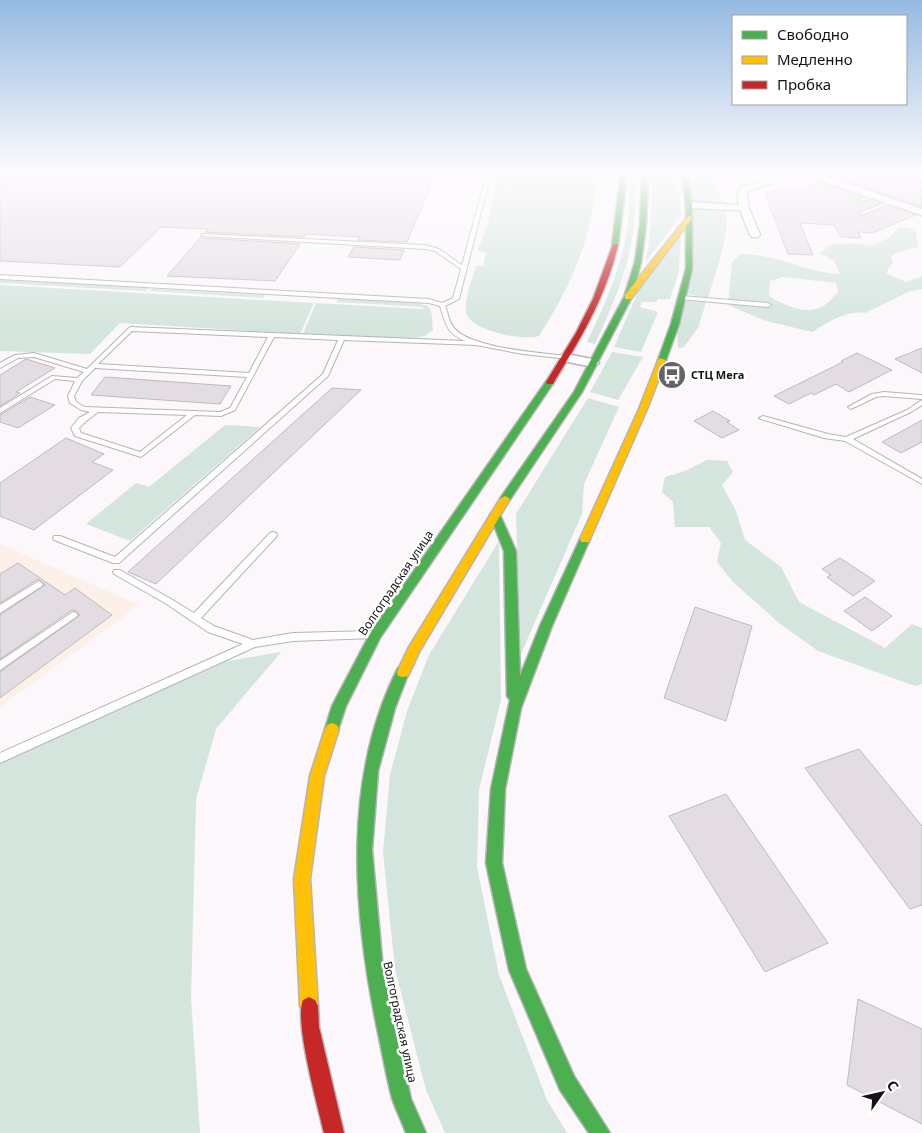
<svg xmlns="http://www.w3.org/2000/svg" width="922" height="1133" font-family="'Noto Sans',sans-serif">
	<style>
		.industrial { fill: #fcf0e9 }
		.green { fill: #d4e5dd; fill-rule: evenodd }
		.building { fill: #e3dde3; stroke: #bdbbbd }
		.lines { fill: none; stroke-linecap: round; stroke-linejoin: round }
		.lane-casing { stroke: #b6b4b6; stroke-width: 2 }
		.street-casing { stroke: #b6b4b6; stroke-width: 3 }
		.fast-casing { stroke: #b6b4b6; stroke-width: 3 }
		.slow-casing { stroke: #b6b4b6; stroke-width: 3 }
		.jam-casing { stroke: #b6b4b6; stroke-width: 3 }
		.lane { fill: #fefefe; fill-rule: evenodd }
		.street { fill: #fefefe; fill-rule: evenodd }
		.fast { fill: #4caf50; fill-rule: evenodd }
		.slow { fill: #ffc107; fill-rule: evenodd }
		.jam { fill: #c62828; fill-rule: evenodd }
		.labels { text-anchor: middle; stroke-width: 5; stroke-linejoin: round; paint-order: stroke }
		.far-poi-label { font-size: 11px; font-weight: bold; fill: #151315; stroke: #fff; text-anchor: start }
		.street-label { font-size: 12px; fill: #151315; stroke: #fff }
	</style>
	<rect width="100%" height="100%" fill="#fbf7fb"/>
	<!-- industrial -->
	<path class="industrial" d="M0,544L139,605L0,707Z"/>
	<!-- green -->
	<path class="green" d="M498,173H599C594,195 592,217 586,238C576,273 558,306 539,336C523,341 474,331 467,315C462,306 473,276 476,266H483L487,252L477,251L487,227Z
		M630,173H635C635,190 636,207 634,223C630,266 613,305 595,344L587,342C605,304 622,266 628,224C630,208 629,190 630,173Z
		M652,173H677L681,215L646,262L651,224Z
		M688,173H712L724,205L692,201Z
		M693,208H724C733,227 714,277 708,298L688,294Z
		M899,228H908L916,232L918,247L896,253L891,257L893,262L886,273L906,282L922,276V289L908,292L865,313C849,310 826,322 813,332L766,321L728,305L732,262L741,254C776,254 804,272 840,274L834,261L820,253L830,245L851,243L870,246L889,238ZM783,277L836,283L838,292C834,296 829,303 823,306C806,316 784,305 769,296L770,281Z
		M681,231L679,272L670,299H657V302H642L640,307L658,312L641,352L614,347L641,285Z
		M0,280L148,288L146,291L0,283Z
		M0,285L314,303L300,334L120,323L90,354L0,351Z
		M152,289L264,295L263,298L150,291Z
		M338,299C353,300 421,300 429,307C433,311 432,325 433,330L425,336L407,339L303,334L316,303L423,309L424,307L337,302Z
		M689,300L706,302L698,328L683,348H678L677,330L685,302Z
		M612,352L643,357L618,400L590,392Z
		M588,398L619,407L584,484L582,514L521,654L516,514Z
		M225,425L260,427L130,541L86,524L136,483L149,487Z
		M707,460L727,461L733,472L722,485L736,511L745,540L781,567L799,602L885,648L912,624L922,628V684L915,686L818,651L779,623L733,582L717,562L721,543L709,527H675L673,502L662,492L665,477L685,471Z
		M499,541L501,700L479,790L477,867L499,975L547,1100L567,1133H445L426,1090L395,969L383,852L390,775L407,711L429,655Z
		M281,652L216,729L196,799L191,999L200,1133H0V763L221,662Z"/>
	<!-- building -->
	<path class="building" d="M0,173H436L407,242L358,240L360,237L306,234L304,237L205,232L208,229L161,227L120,267L0,261Z
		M848,173H922V207L836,177Z
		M821,182L863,197L857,199L860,203L872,200L880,203L858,211L859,215L864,216L889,206L916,215L872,233L858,232L861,238L841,237L834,225L800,223L813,255L788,254L765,194L784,188L792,191Z
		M201,237L203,238L300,244L275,281L167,276Z
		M354,247L404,250L400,260L348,257Z
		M922,348V373L895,359Z
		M857,353L892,370L849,392L836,384L814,395L811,393L789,404L774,396L843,362L841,361Z
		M26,359L55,368L16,392L20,393L0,406V375Z
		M105,377L231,386L220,404L91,395Z
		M332,388L361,390L156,584L128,572Z
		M30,397L55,405L18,428L0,422V415Z
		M713,411L730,421L727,422L739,430L722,438L694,421Z
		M922,420V442L901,453L882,442Z
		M66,438L104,454L92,462L113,470L34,530L0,516V483Z
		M840,558L875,581L853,596L827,577L831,575L822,569Z
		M18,563L65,595L75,588L112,615L0,698V672L80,615L77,611L72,610L0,659V615L45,585L38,579L0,603V574Z
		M865,597L892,616L872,631L844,611Z
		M695,607L752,626L726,721L664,698Z
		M859,749L922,826V905L910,909L805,768Z
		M726,794L828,943L765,972L669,816Z
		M858,999L922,1029V1124L847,1085Z"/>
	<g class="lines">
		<defs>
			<path id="lane" d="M487,173H491L459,299L445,306C448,313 449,322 454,328C470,348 541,353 567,356L569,357V359L523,354L476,345L344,340L328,376L119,563H113L54,540L53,538L54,536H60L115,557L323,374L338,340L274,337L235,410L221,416L195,415L141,457L75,436L71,428L79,418L90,412L81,410L70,403L68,396L75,381L55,379L0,413V408L52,376L77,378L84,372L34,357L18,358L0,368V363L15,355L34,353L87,369L130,327L465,341C446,333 446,324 440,306L429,303L0,279V275L429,299L442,303L453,298L461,269L435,251L425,249L203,236L201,235L203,234L425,245L439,249L462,265ZM132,331L268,337L249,373L98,364ZM95,368L247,377L230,408L220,412L85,407L76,402L74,396L82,381ZM98,412L187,415L140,452L81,433L79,428L85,422Z
				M874,195L876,197L861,201L859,200Z
				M890,201L894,202L863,214L859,213Z
				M682,296L768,303L771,305L768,307L680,299L679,298Z
				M884,392L922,395V399L884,396L876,397L853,408L851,409L848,407L872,394Z
				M922,400V405L911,412L853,439L922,479V484L845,441L824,438L761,419L759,418L763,416L828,434L846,437L907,410Z
				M273,532L276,533L277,535L276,537L201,618L214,626L253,640L293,633L372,631L375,632L377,635L375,638L293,641L255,647L0,763V753L243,644L208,632L165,603L114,574L113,572L114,570H120L171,599L194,613L270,533Z
				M39,581L43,584L42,586L0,613V605Z
				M73,612L76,613L78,615L76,617L0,670V661Z"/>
			<path id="street" d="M791,173H817L922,209V215L805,175L772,183L747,191L748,206L760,235L758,237H752L750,235L740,210L689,208L685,205L689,202L739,205L738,195L740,188Z
				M567,354L597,360L599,363L593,367L563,361L561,358Z"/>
			<path id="fast" d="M621,173H627L618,245L615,247L612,245Z
				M642,173H648L646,224L641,262L632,297L582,392L509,501H501L500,499L501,497L574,392L624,297L635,262L640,224Z
				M682,173H688L692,205V269L679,324L666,360L662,362L658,360L671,324L686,269V205Z
				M550,379L554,382L380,638L346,706L337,733L332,735L327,733L325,729L332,706L371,632L547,380Z
				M495,512L500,515L516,551L520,676L540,626L580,539L585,535L590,539L552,626L521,708L505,789L502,863L526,969L574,1076L610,1133H589L560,1090L509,970L486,863L491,789L510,700L507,696L504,551L490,515Z
				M403,667L408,668L409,672L395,708L378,771L372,850L383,970L411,1099L426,1133H406C402,1122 396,1110 392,1098C386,1075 382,1051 377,1028C353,911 342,778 398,668Z"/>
			<path id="slow" d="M688,216L693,217L631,299H625V295Z
				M659,358L666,360L647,409L590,539L589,542H581L580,539L639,409Z
				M505,496L510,499L419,652L408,676L403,677L398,676L397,672L409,647L500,499Z
				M332,723L337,725L339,729L324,776L310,879L318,1006L315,1012L309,1015L303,1012L300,1006L294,879L310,776L325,729L327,725Z"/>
			<path id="jam" d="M613,244L618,245C606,296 581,338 554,382L553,384H547L546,382L576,333L593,299Z
				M309,997L315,1000L318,1006L319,1027L344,1133H324C318,1107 294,1021 303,1000Z"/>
		</defs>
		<!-- lane casing -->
		<use href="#lane" class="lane-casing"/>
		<!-- street casing -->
		<use href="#street" class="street-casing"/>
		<!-- fast casing -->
		<use href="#fast" class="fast-casing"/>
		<!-- slow casing -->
		<use href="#slow" class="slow-casing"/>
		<!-- jam casing -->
		<use href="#jam" class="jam-casing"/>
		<!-- lane -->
		<use href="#lane" class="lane"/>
		<!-- street -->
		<use href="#street" class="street"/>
		<!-- fast -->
		<use href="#fast" class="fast"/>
		<!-- slow -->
		<use href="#slow" class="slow"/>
		<!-- jam -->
		<use href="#jam" class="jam"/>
	</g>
	<!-- sky -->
	<linearGradient id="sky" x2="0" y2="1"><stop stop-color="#95bae2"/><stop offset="0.52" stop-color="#fdfbfd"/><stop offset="1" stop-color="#fdfbfd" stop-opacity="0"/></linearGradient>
	<rect width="922" height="332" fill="url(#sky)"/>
	<!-- icons -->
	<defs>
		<symbol id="bus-disc" viewBox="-11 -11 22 22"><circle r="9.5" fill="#666366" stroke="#fff"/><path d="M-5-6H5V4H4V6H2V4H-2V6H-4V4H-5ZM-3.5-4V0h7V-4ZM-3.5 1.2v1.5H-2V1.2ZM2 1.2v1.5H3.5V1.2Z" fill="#fff"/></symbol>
	</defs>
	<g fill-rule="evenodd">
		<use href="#bus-disc" x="656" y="359" width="32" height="32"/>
	</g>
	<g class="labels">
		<!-- far-poi labels -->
		<g class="far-poi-label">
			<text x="691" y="379">СТЦ Мега</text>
		</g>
		<!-- street labels -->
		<g class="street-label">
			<text transform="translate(396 583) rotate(-56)" y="4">Волгоградская улица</text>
			<text transform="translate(400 1022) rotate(78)" y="4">Волгоградская улица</text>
		</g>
	</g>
	<!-- legend -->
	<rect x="732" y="15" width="175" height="90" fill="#ffffff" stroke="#a1a1a1"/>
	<rect x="742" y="31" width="25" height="8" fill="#4caf50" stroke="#a1a1a1"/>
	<text x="777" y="40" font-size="15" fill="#151315">Свободно</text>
	<rect x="742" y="56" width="25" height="8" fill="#ffc107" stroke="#a1a1a1"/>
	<text x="777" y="65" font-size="15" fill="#151315">Медленно</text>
	<rect x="742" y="81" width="25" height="8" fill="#c62828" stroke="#a1a1a1"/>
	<text x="777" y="90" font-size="15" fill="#151315">Пробка</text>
	<!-- north arrow -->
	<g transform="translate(882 1093) rotate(56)" stroke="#ffffff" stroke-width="4" paint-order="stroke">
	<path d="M0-4L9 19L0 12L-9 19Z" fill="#151315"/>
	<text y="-8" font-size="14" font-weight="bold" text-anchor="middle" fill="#151315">С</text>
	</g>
</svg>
